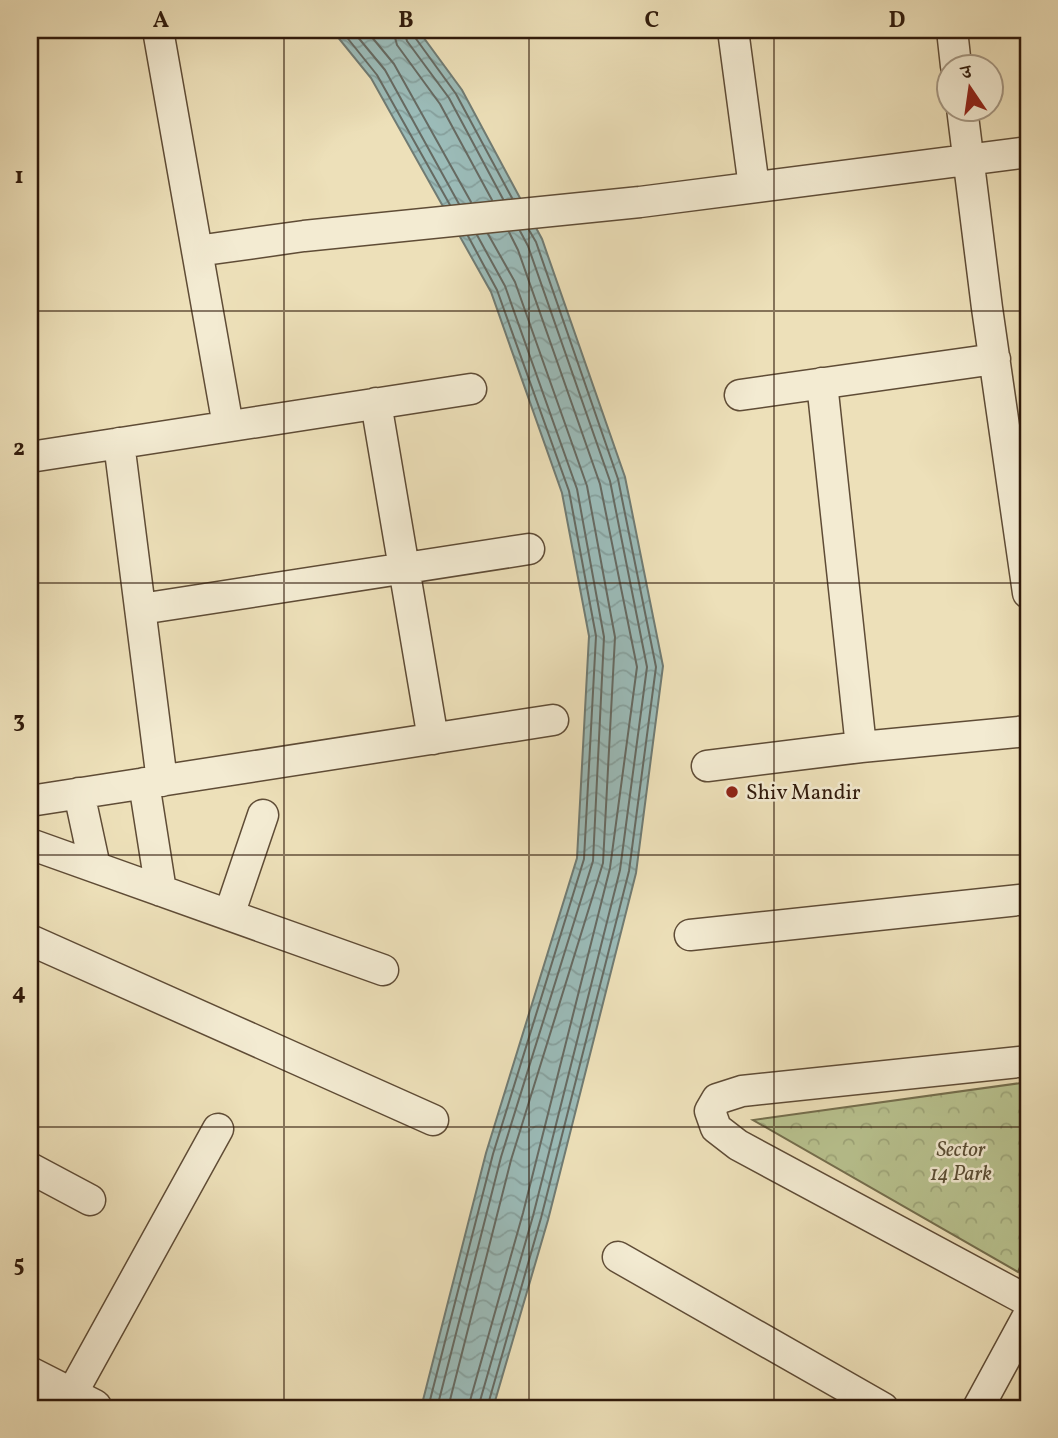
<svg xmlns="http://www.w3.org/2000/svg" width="1058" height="1438" font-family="Vollkorn,'Noto Serif Devanagari',serif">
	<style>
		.forest { fill: url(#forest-crowns); stroke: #746e4d; stroke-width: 2 }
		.water { fill: url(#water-waves); stroke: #707b73; stroke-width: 2 }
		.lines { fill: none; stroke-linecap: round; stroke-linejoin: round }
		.shore { stroke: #666a62; stroke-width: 2 }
		.minor-casing { stroke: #5f4c36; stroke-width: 33 }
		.tertiary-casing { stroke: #5f4c36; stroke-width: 40 }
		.minor { stroke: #f3ebd2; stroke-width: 30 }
		.tertiary { stroke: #f3ebd2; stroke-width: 37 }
		.grid { fill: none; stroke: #301a0b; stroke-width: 2; stroke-opacity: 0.55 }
		.poi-dot { fill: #8f2418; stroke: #f3ebd2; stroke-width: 2.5 }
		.labels { text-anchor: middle; stroke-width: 5; stroke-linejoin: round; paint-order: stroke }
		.poi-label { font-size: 21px; fill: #301a0b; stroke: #f3ebd2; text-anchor: start }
		.park-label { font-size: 21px; font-style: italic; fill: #594c33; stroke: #f3ebd2 }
		.neatline { fill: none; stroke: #301a0b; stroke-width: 2.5 }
		.grid-label { font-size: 23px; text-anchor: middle; font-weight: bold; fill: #301a0b }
	</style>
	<defs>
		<pattern id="forest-crowns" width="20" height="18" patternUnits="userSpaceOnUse" patternTransform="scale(1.75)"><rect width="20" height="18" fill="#b8c28f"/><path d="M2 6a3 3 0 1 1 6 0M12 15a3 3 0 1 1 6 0" fill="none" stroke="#9ea67a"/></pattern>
		<pattern id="water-waves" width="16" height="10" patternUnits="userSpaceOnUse" patternTransform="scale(1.75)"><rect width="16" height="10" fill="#9bbbb8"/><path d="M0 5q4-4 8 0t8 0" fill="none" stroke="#86a09d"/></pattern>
	</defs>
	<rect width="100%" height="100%" fill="#ede0b9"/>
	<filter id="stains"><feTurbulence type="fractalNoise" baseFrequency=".00286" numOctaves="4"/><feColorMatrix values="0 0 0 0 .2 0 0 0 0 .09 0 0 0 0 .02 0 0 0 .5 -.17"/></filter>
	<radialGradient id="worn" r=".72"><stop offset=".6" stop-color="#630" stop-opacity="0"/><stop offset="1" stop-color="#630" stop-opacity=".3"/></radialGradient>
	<!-- forest -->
	<path class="forest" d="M1028,1082V1250L1018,1272L753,1120Z"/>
	<!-- water -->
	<path class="water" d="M332,30H418L462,90L542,239L625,477L663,666L636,873L548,1220L493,1408H421L486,1153L577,858L589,636L562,493L491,292L371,78Z"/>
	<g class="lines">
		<!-- shore -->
		<path class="shore" d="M341,30L377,75L450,205
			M352,30L385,70L459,204
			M366,30L394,64L471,202
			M393,30L397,45L440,104L492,200
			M404,30L407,41L449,98L503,199
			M413,30L414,36L456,94L512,198
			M428,1408L493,1154L584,859L596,636L569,491L497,290L468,236
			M437,1408L501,1157L593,861L604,637L577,489L505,286L477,235
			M448,1408L511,1160L603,863L615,637L587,486L515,282L488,234
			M468,1408L523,1213L610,868L637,667L600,484L518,250L509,232
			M478,1408L533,1216L620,870L647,667L610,481L528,246L520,231
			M487,1408L541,1218L629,871L656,667L618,479L536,242L529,230"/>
		<defs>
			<path id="minor" d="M158,30L228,426
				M733,30L754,187
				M952,30L956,66
				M962,108L987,308L1028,593
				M197,251L304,236L640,202L1028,152
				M822,383L861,747
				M740,395L995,359
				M376,403L433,739
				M119,443L162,781
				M30,457L471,389
				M141,609L529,549
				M707,766L861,747L1028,731
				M144,783L161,891
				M79,793L95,867
				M30,801L553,720
				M30,844L383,970
				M229,915L263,815
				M690,935L1028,899
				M30,940L433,1120
				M1028,1061L742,1091L717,1099L710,1111L716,1128L738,1145L1028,1301
				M30,1168L90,1200
				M618,1257L883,1408
				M70,1397L218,1129
				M978,1408L1028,1316"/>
			<path id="tertiary" d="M30,1376L93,1408"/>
		</defs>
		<!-- minor casing -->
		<use href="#minor" class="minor-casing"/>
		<!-- tertiary casing -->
		<use href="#tertiary" class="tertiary-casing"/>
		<!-- minor -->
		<use href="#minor" class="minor"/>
		<!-- tertiary -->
		<use href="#tertiary" class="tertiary"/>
	</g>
	<!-- grid -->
	<path class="grid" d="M284,30V1408M529,30V1408M774,30V1408M30,311H1028M30,583H1028M30,855H1028M30,1127H1028"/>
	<!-- markers -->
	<circle class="poi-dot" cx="732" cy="792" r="7"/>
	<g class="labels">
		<!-- poi labels -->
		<g class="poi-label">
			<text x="746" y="799">Shiv Mandir</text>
		</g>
		<!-- park labels -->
		<g class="park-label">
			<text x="961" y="1156">Sector<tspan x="961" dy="24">14 Park</tspan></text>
		</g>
	</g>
	<!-- margin -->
	<rect width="1058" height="1438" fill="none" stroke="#ede0b9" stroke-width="77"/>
	<!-- north arrow -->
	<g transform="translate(970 88) rotate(347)"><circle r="33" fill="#f3ebd2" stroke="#a59782" stroke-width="2"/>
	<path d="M0-5L12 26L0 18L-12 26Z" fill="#8f2418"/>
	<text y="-10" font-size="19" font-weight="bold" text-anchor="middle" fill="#301a0b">उ</text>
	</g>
	<rect x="38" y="38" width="982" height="1362" class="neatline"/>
	<g class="grid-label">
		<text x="161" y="27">A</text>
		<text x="406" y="27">B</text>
		<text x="652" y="27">C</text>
		<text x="897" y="27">D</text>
		<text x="19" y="183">1</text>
		<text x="19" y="455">2</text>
		<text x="19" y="727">3</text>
		<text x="19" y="999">4</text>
		<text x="19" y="1271">5</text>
	</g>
	<rect width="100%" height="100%" filter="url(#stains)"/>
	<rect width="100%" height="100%" fill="url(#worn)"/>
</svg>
